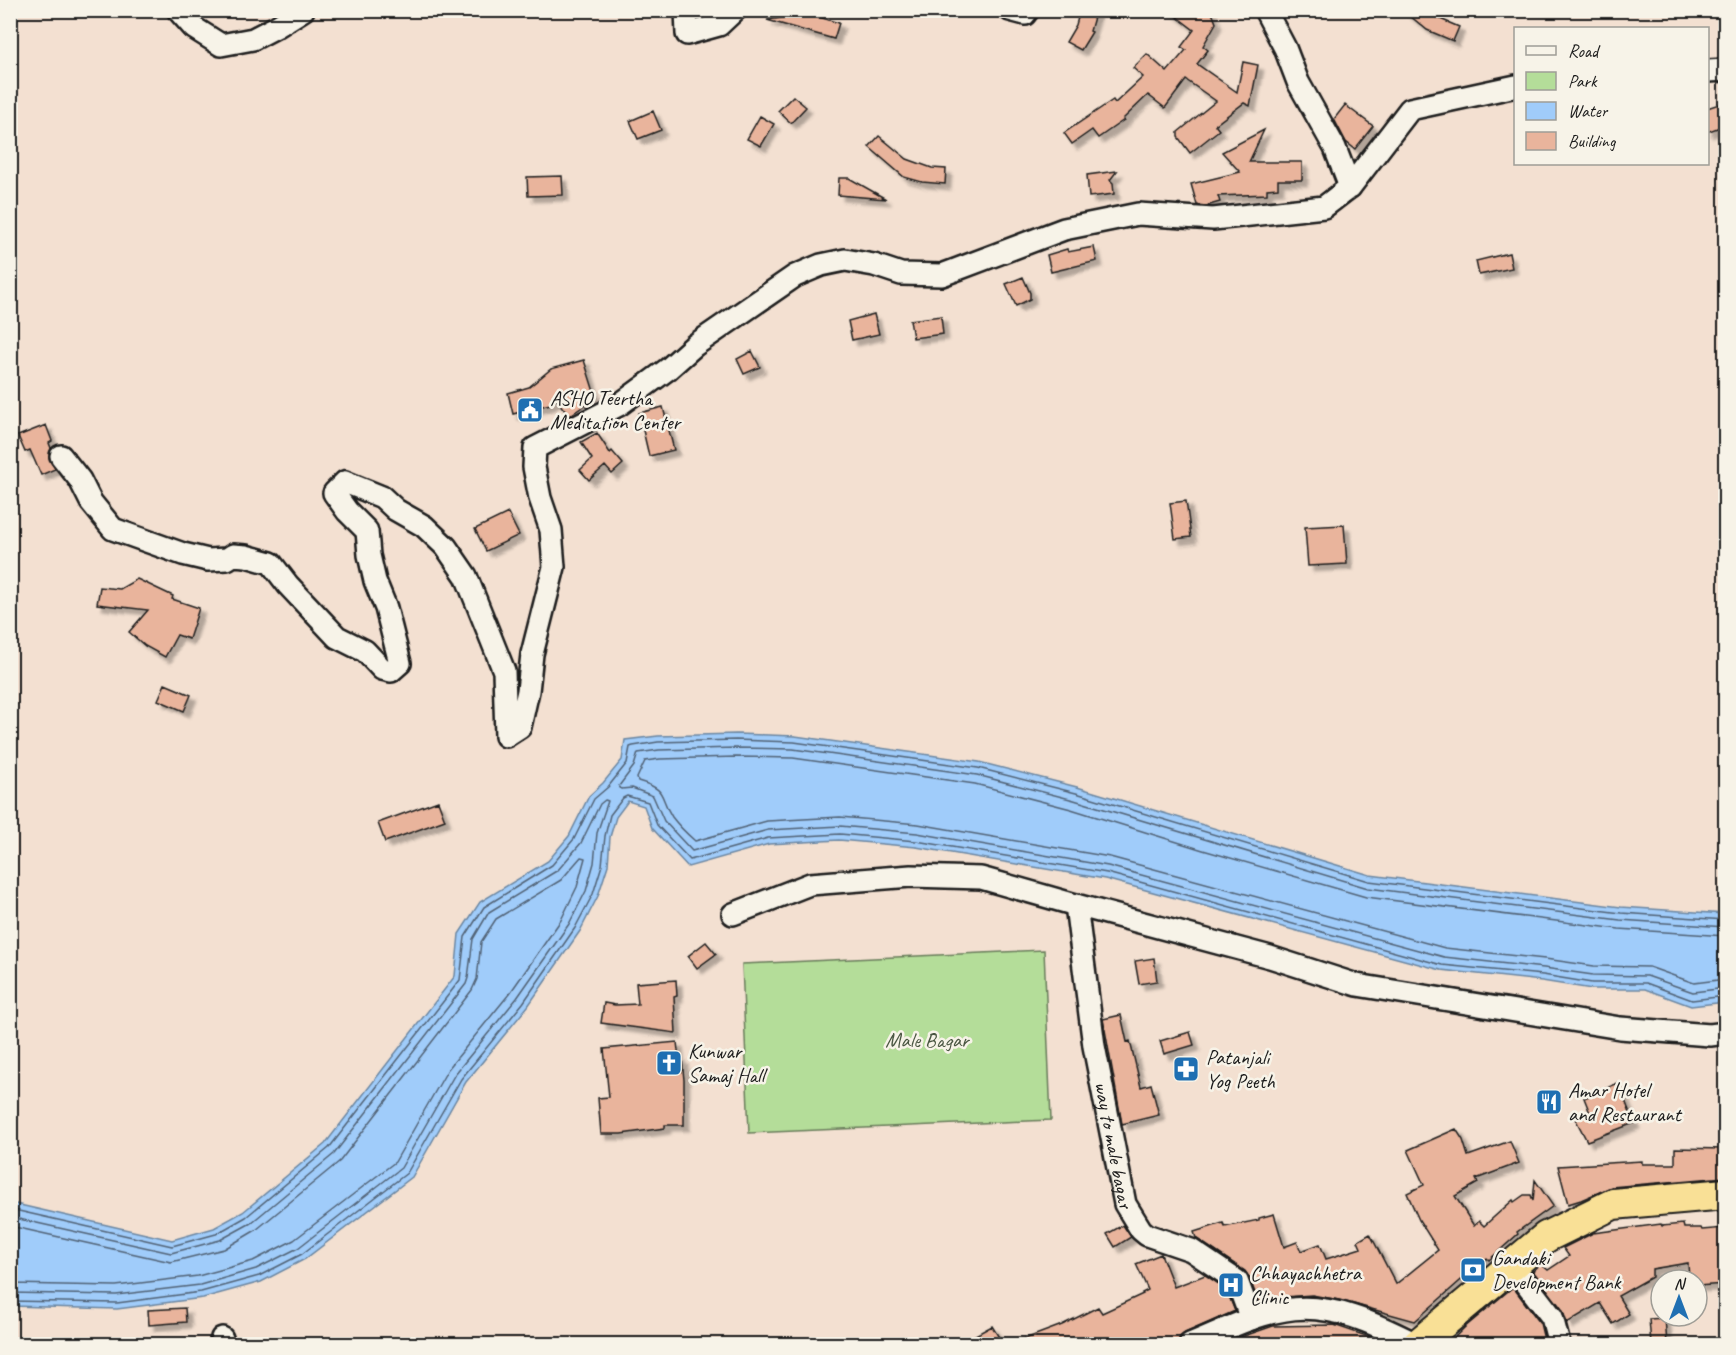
<svg xmlns="http://www.w3.org/2000/svg" width="1736" height="1355" font-family="Caveat,sans-serif">
	<style>
		.green { fill: #b4dd99; stroke: #687c5a; stroke-width: 1.5 }
		.water { fill: #a0ccfa; stroke: #6b86a1; stroke-width: 1.5 }
		.lines { fill: none; stroke-linecap: round; stroke-linejoin: round }
		.shore { stroke: #516275; stroke-width: 1.5 }
		.building { fill: #e9b49c; stroke: #1c1c1c; stroke-width: 1.5; filter: url(#shadow) }
		.minor-casing { stroke: #1c1c1c; stroke-width: 26 }
		.highway-casing { stroke: #1c1c1c; stroke-width: 34 }
		.minor { stroke: #f7f3e8; stroke-width: 21 }
		.highway { stroke: #f9e096; stroke-width: 30 }
		.labels { text-anchor: middle; stroke-width: 5; stroke-linejoin: round; paint-order: stroke }
		.poi-label { font-size: 21px; fill: #1c1c1c; stroke: #f7f3e8; text-anchor: start }
		.park-label { font-size: 21px; fill: #4a5642; stroke: #f7f3e8 }
		.street-label { font-size: 21px; fill: #1c1c1c; stroke: #f7f3e8 }
	</style>
	<defs>
		<filter id="shadow"><feDropShadow dx="5.5" dy="5.5" stdDeviation="1.5" flood-color="#0004"/></filter>
	</defs>
	<rect width="100%" height="100%" fill="#f3e0d1"/>
	<filter id="ink" filterUnits="userSpaceOnUse"><feTurbulence type="fractalNoise" baseFrequency=".0167" numOctaves="2"/><feDisplacementMap in="SourceGraphic" scale="12" xChannelSelector="R" yChannelSelector="G"/><feConvolveMatrix kernelMatrix="1 2 1 2 8 2 1 2 1" color-interpolation-filters="sRGB"/></filter>
	<g filter="url(#ink)">
		<!-- green -->
		<path class="green" d="M1044,950L1051,1120L749,1133L742,964Z"/>
		<!-- water -->
		<path class="water" d="M737,734L795,736L979,762L1077,787L1370,875L1621,907L1725,914V1002L1691,1006L1645,989H1592L1542,981L1441,970L1105,879L916,847L839,840L769,844L688,867L652,828L644,806L628,801L616,817L610,837L608,865L598,896L580,931L528,1006L466,1082L412,1177L305,1259L261,1282L203,1298L117,1309L11,1306V1203L172,1240L214,1228L243,1212L325,1144L455,976L459,934L480,902L548,861L569,836L589,796L603,783L622,760L625,740L658,736Z"/>
		<g class="lines">
			<!-- shore -->
			<path class="shore" d="M1726,927L1620,920L1368,888L1074,800L977,775L793,749L736,748L659,750L638,753L634,766L619,786L621,789L632,788L653,796L664,821L692,851L768,830L840,826L917,833L1108,866L1444,957L1544,968L1593,975L1647,976L1693,992L1726,988
				M1726,936L1619,929L1366,897L1203,850L1071,809L975,784L793,758L736,757L660,759L645,761L637,778L638,781C669,790 658,795 672,817C678,825 687,834 695,841L767,821L840,817L918,824L1110,857L1445,948L1545,959L1594,966L1649,967L1694,983L1726,979
				M10,1209L172,1246L216,1234L246,1217L329,1148L460,980L465,937L484,907L552,865L574,839L594,799L608,787L627,763L630,747L633,746L658,742L736,740L794,742L978,768L1076,793L1369,881L1621,913L1726,920
				M10,1217L171,1253L220,1240L251,1223L334,1154L466,984L468,978L473,939L489,912L558,870L581,843L600,804L605,800L608,801L597,833L594,863L586,891L569,924L517,998L455,1074L401,1168L298,1248L256,1269L200,1285L116,1295L10,1293
				M10,1226L171,1262L224,1249L256,1230L340,1161L472,990L477,979L481,942L496,919L561,880L581,857L585,858L577,887L561,920L510,993L448,1069L395,1162L294,1240L253,1261L198,1276L116,1286L10,1284
				M10,1301L117,1303L201,1292L259,1276L302,1254L407,1173L461,1079L523,1003L575,928L593,894L602,865L605,836L610,815L623,798L627,796L648,802L657,825L690,860L768,838L840,834L916,841L1107,873L1442,965L1543,975L1592,983H1646L1692,1000L1726,996"/>
		</g>
		<!-- building -->
		<path class="building" d="M1080,10H1096L1090,31L1092,32L1081,50L1066,42L1076,25Z
			M1168,10H1211L1216,23L1203,46L1208,50L1197,64L1237,92L1243,62L1258,65L1250,106L1244,103L1215,125L1219,130L1190,153L1178,137V132L1216,101L1186,80L1165,108L1148,95L1123,119L1124,120L1098,138L1092,130L1072,144L1064,133L1113,100L1115,103L1143,77L1133,68L1147,54L1167,72L1186,50L1181,47L1194,30Z
			M1403,10H1429L1438,18L1459,27L1453,41L1427,30Z
			M809,14L839,23L834,39L767,20Z
			M793,96L806,107L791,123L778,111Z
			M1725,102V125L1707,132V108Z
			M1345,105L1373,126L1355,149L1346,142L1334,119Z
			M653,111L661,130L638,139L630,121Z
			M760,116L774,124L761,146L747,139Z
			M1264,130L1249,162H1302V180H1278V188L1267,189V194L1218,196L1220,202L1206,206L1197,205L1191,184L1240,172L1222,152Z
			M879,136L907,159L932,168L946,169L945,184L922,182L904,177L869,147Z
			M1117,171L1110,180L1113,183L1114,194L1089,197L1087,175Z
			M562,176L563,195L528,196L527,177Z
			M839,178H849L886,199L838,195Z
			M1094,247L1097,261L1051,272L1047,255L1067,249L1068,252Z
			M1509,253L1512,268L1479,275L1476,261Z
			M1023,277L1030,293V299L1016,306L1006,284Z
			M874,314L879,334L852,340L848,321Z
			M941,316L943,334L913,338L910,320Z
			M752,351L760,367L744,374L737,359Z
			M584,360L595,395L588,403L569,416L556,399L550,404L513,414L508,393L529,387L551,369Z
			M663,407L674,450L649,456L639,413Z
			M46,425L52,441L49,443L51,448L49,458L55,469L41,475L30,450L25,452L18,436Z
			M597,433L610,453L612,451L623,464L612,474L605,466L589,480L580,470L592,459L581,442Z
			M1186,501L1191,537L1175,539L1170,503Z
			M508,513L519,535L486,551L475,529Z
			M1344,525L1347,564L1308,566L1305,527Z
			M137,579L173,596L172,599L199,608L189,639L177,635L165,657L145,646L129,632L148,610L97,604L100,587L120,589Z
			M165,684L191,695L184,711L158,700Z
			M438,801L445,820L385,842L378,823Z
			M706,942L716,954L697,968L688,956Z
			M1154,958L1157,981L1139,984L1135,961Z
			M676,980L677,996L674,997L676,1033L601,1023L604,1003L615,1005L638,1004L636,983Z
			M1121,1015L1127,1042L1130,1041L1141,1087L1151,1084L1159,1115L1122,1124L1103,1019Z
			M1190,1032L1194,1045L1164,1054L1160,1041Z
			M677,1042L679,1059H682L684,1080V1125H665V1128L621,1134H601L598,1098L609,1097L604,1049Z
			M1618,1083L1634,1123L1587,1141L1576,1120L1590,1113L1584,1098Z
			M1456,1129L1463,1140L1468,1156L1510,1141L1519,1163L1476,1179L1478,1183L1455,1196L1474,1226L1479,1221L1484,1226L1513,1200L1514,1202L1524,1195H1531L1533,1201L1535,1180L1553,1206L1517,1232L1518,1234L1489,1260L1487,1258L1470,1276L1468,1274L1415,1321L1339,1300L1312,1295L1284,1297L1259,1303L1249,1277L1245,1271L1196,1238L1194,1232L1223,1223L1225,1227L1259,1220V1218L1274,1214L1284,1247L1297,1242L1301,1251L1320,1244L1326,1259L1361,1248L1358,1241L1370,1234L1396,1284L1438,1250L1419,1220L1407,1193L1424,1185L1408,1150Z
			M1675,1148L1724,1149L1725,1177L1611,1187L1581,1200L1568,1204L1558,1166L1642,1161V1164H1675Z
			M1661,1224L1662,1226L1683,1224L1684,1228H1701L1702,1230L1725,1228V1284L1697,1286V1280H1689L1688,1263L1652,1269V1277L1618,1296L1629,1314L1613,1324L1600,1303L1567,1323L1562,1309L1533,1271L1541,1264L1548,1270L1569,1256L1563,1248L1593,1233Z
			M1123,1225L1131,1237L1115,1247L1107,1234Z
			M1161,1254L1174,1287L1205,1275L1226,1289L1235,1311L1185,1333L1180,1337L1178,1344H1015L1014,1343L1062,1325L1098,1307L1102,1313L1143,1294L1142,1293L1148,1290L1136,1264Z
			M1513,1287L1540,1323L1545,1344H1448L1464,1328Z
			M185,1308L186,1322L149,1325L148,1310Z
			M1665,1318L1667,1344H1651L1649,1319Z
			M1334,1325L1375,1339L1378,1344H1221L1273,1326Z
			M992,1326L1003,1344H959Z"/>
		<g class="lines">
			<defs>
				<g id="minor">
					<path d="M178,10L194,28L221,45L253,39L276,27L303,10"/>
					<path d="M686,10L687,34L719,25L735,10"/>
					<path d="M1010,10L1025,14L1028,10"/>
					<path d="M1265,10L1285,48L1298,82L1335,148L1350,187"/>
					<path d="M1708,71L1726,70"/>
					<path d="M61,456L80,480L91,502L113,529L183,554L208,560L227,559L233,555L246,556L271,563L288,585L337,637L365,651L382,669L391,671L400,663L386,608L375,581L369,555L367,531L347,511L334,493L345,482L382,497L396,510L424,526L446,547L466,576L504,671L506,736L520,727L528,691L532,654L554,567L551,530L540,498L534,467L535,448L619,405L668,369L695,345L795,276L821,265L845,260L874,265L901,274L942,275L1064,229L1138,214L1213,219L1324,207L1350,187L1410,109L1516,86"/>
					<path id="s1" d="M1076,905L1094,1046L1125,1204L1141,1230L1147,1235L1191,1250L1237,1281L1251,1319"/>
					<path d="M733,914L810,884L911,876L981,878L1076,905L1270,957L1357,985L1620,1028L1710,1035L1726,1033"/>
					<path d="M1512,1265L1552,1317L1559,1344"/>
					<path d="M222,1338L223,1344"/>
					<path d="M1190,1344C1220,1332 1252,1315 1285,1310C1331,1302 1376,1324 1416,1344"/>
				</g>
				<path id="highway" d="M1418,1344L1546,1237L1613,1204L1726,1194"/>
			</defs>
			<!-- minor casing -->
			<use href="#minor" class="minor-casing"/>
			<!-- highway casing -->
			<use href="#highway" class="highway-casing"/>
			<!-- minor -->
			<use href="#minor" class="minor"/>
			<!-- highway -->
			<use href="#highway" class="highway"/>
		</g>
	</g>
	<!-- icons -->
	<defs>
		<symbol id="civic-square" viewBox="-11 -11 22 22"><rect x="-9" y="-9" width="18" height="18" rx="4" fill="#1f6fb2" stroke="#f7f3e8"/><path d="M-.6-6.5H3V-4.5H.6V-3L4-1V1h2V6H-6V1h2V-1L-.6-3ZM-1.2 2.5V6h2.4V2.5Z" fill="#fff"/></symbol>
		<symbol id="church-square" viewBox="-11 -11 22 22"><rect x="-9" y="-9" width="18" height="18" rx="4" fill="#1f6fb2" stroke="#f7f3e8"/><path d="M-1.2-6h2.4v3.5h3.3v2.4h-3.3V6h-2.4V-.1h-3.3v-2.4h3.3Z" fill="#fff"/></symbol>
		<symbol id="pharmacy-square" viewBox="-11 -11 22 22"><rect x="-9" y="-9" width="18" height="18" rx="4" fill="#1f6fb2" stroke="#f7f3e8"/><path d="M-2-6h4v4h4v4h-4v4h-4v-4h-4v-4h4Z" fill="#fff"/></symbol>
		<symbol id="restaurant-square" viewBox="-11 -11 22 22"><rect x="-9" y="-9" width="18" height="18" rx="4" fill="#1f6fb2" stroke="#f7f3e8"/><path d="M-5-6h1v4h1v-4h1v4h1v-4h1v5L-1.5 .5V6h-2V.5L-5-1ZM5-6V6H3V1.5H1.5Q1.5-4 5-6Z" fill="#fff"/></symbol>
		<symbol id="bank-square" viewBox="-11 -11 22 22"><rect x="-9" y="-9" width="18" height="18" rx="4" fill="#1f6fb2" stroke="#f7f3e8"/><path d="M-6-4H6V4H-6ZM0-2.3a2.3 2.3 0 1 0 0 4.6a2.3 2.3 0 1 0 0-4.6Z" fill="#fff"/></symbol>
		<symbol id="hospital-square" viewBox="-11 -11 22 22"><rect x="-9" y="-9" width="18" height="18" rx="4" fill="#1f6fb2" stroke="#f7f3e8"/><path d="M-5-5h3v3.5h4V-5h3V5h-3V1.5h-4V5h-3Z" fill="#fff"/></symbol>
	</defs>
	<g fill-rule="evenodd">
		<use href="#civic-square" x="515" y="395" width="30" height="30"/>
		<use href="#church-square" x="654" y="1048" width="30" height="30"/>
		<use href="#pharmacy-square" x="1171" y="1054" width="30" height="30"/>
		<use href="#restaurant-square" x="1534" y="1087" width="30" height="30"/>
		<use href="#bank-square" x="1458" y="1255" width="30" height="30"/>
		<use href="#hospital-square" x="1216" y="1270" width="30" height="30"/>
	</g>
	<g class="labels">
		<!-- poi labels -->
		<g class="poi-label">
			<text x="550" y="405">ASHO Teertha<tspan x="550" dy="24">Meditation Center</tspan></text>
			<text x="688" y="1058">Kunwar<tspan x="688" dy="24">Samaj Hall</tspan></text>
			<text x="1206" y="1064">Patanjali<tspan x="1206" dy="24">Yog Peeth</tspan></text>
			<text x="1568" y="1097">Amar Hotel<tspan x="1568" dy="24">and Restaurant</tspan></text>
			<text x="1492" y="1265">Gandaki<tspan x="1492" dy="24">Development Bank</tspan></text>
			<text x="1250" y="1280">Chhayachhetra<tspan x="1250" dy="24">Clinic</tspan></text>
		</g>
		<!-- park labels -->
		<g class="park-label">
			<text x="927" y="1047">Male Bagar</text>
		</g>
		<!-- street labels -->
		<g class="street-label">
			<text dy="7" stroke="none"><textPath href="#s1" startOffset="243">way to male bagar</textPath></text>
		</g>
	</g>
	<!-- margin -->
	<rect width="1736" height="1355" fill="none" stroke="#f7f3e8" stroke-width="36"/>
	<rect x="18" y="18" width="1700" height="1319" fill="none" stroke="#1c1c1c" stroke-width="2" filter="url(#ink)"/>
	<!-- legend -->
	<rect x="1514" y="27" width="195" height="138" fill="#f7f3e8" stroke="#9f9d96" stroke-width="1.5"/>
	<rect x="1526" y="46" width="30" height="9" fill="#f7f3e8" stroke="#9f9d96" stroke-width="1.5"/>
	<text x="1568" y="57" font-size="18" fill="#1c1c1c">Road</text>
	<rect x="1526" y="72" width="30" height="18" fill="#b4dd99" stroke="#9f9d96" stroke-width="1.5"/>
	<text x="1568" y="87" font-size="18" fill="#1c1c1c">Park</text>
	<rect x="1526" y="102" width="30" height="18" fill="#a0ccfa" stroke="#9f9d96" stroke-width="1.5"/>
	<text x="1568" y="117" font-size="18" fill="#1c1c1c">Water</text>
	<rect x="1526" y="132" width="30" height="18" fill="#e9b49c" stroke="#9f9d96" stroke-width="1.5"/>
	<text x="1568" y="147" font-size="18" fill="#1c1c1c">Building</text>
	<!-- north arrow -->
	<g transform="translate(1679 1298)"><circle r="28" fill="#f7f3e8" stroke="#9f9d96" stroke-width="1.5"/>
	<path d="M0-4.5L10 22L0 15L-10 22Z" fill="#1f6fb2"/>
	<text y="-9" font-size="16" font-weight="bold" text-anchor="middle" fill="#1c1c1c">N</text>
	</g>
</svg>
